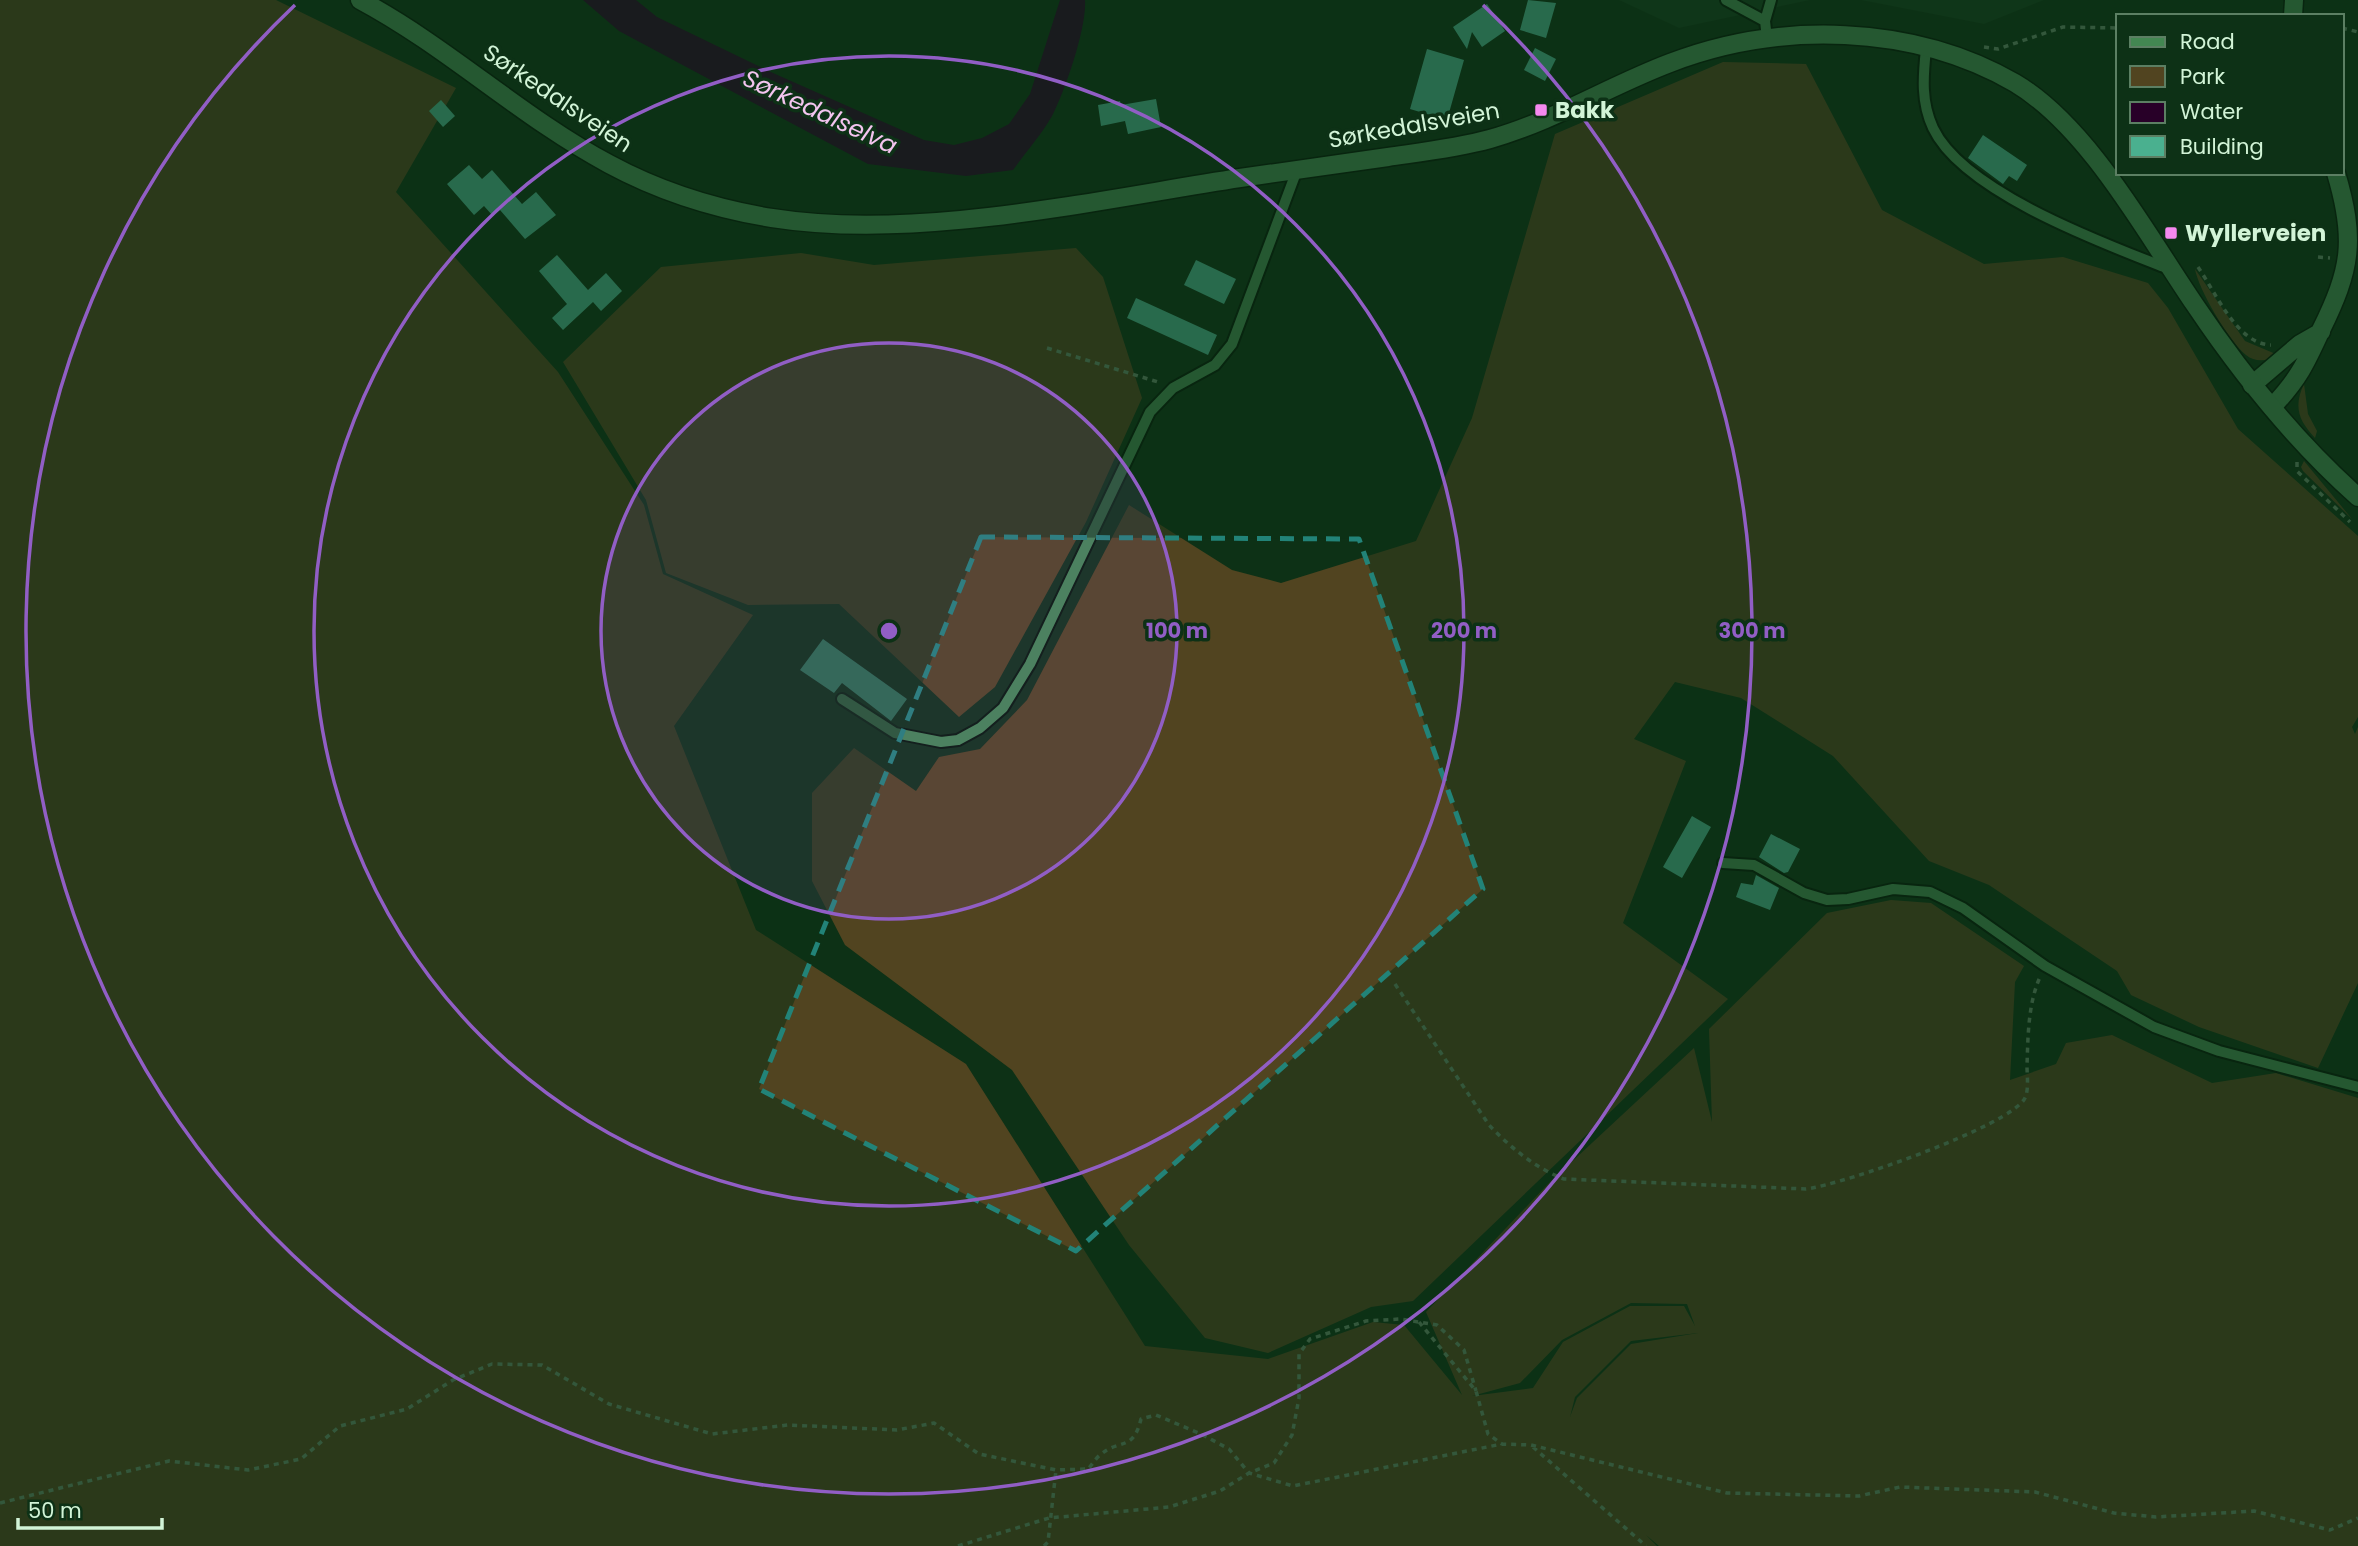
<svg xmlns="http://www.w3.org/2000/svg" width="2358" height="1546" font-family="Poppins,sans-serif">
	<style>
		.built { fill: #133c1d }
		.green { fill: #514420; fill-rule: evenodd }
		.water { fill: #280028 }
		.building { fill: #4ab08f }
		.lines { fill: none; stroke-linecap: round; stroke-linejoin: round }
		.service-casing { stroke: #031707; stroke-width: 14 }
		.minor-casing { stroke: #031707; stroke-width: 21 }
		.tertiary-casing { stroke: #031707; stroke-width: 21 }
		.path { stroke: #628569; stroke-width: 3.5; stroke-dasharray: 5 5; stroke-linecap: butt }
		.service { stroke: #438752; stroke-width: 10 }
		.minor { stroke: #438752; stroke-width: 18 }
		.tertiary { stroke: #438752; stroke-width: 18 }
		.marked { fill: none; stroke: #228378; stroke-width: 5; stroke-dasharray: 14 9; stroke-linejoin: round }
		.ring { fill: none; stroke: #915ec5; stroke-width: 3.5 }
		.poi-dot { fill: #f589ef; stroke: #0d3116; stroke-width: 2.5 }
		.labels { text-anchor: middle; stroke-width: 7; stroke-linejoin: round; paint-order: stroke }
		.street-label { font-size: 23px; fill: #d2f4d7; stroke: #0d3116 }
		.poi-label { font-size: 23px; font-weight: bold; fill: #d2f4d7; stroke: #0d3116; text-anchor: start }
		.water-label { font-size: 24px; font-style: italic; fill: #f3c5ef; stroke: #0d3116 }
		.centre { fill: #915ec5; stroke: #0d3116; stroke-width: 3.5 }
		.ring-label { font-size: 21px; text-anchor: middle; font-weight: bold; fill: #915ec5; stroke: #0d3116; stroke-width: 7; stroke-linejoin: round; paint-order: stroke }
	</style>
	<rect width="100%" height="100%" fill="#0d3116"/>
	<!-- built -->
	<path class="built" d="M1619,0H1810L1679,28Z
		M1861,0H2044L1984,24Z"/>
	<!-- green -->
	<path class="green" d="M0,0H276L456,88L396,192L558,372L644,505L663,574L753,615L674,726L756,930L966,1064L1145,1346L1268,1359L1373,1322L1404,1325L1462,1395L1426,1312L1549,1183L1694,1048L1712,1122L1709,1029L1827,913L1891,900L1931,903L2024,966L2015,982L2010,1080L2056,1064L2066,1043L2112,1035L2212,1083L2276,1073L2358,1098V1546H1659L1646,1535L1657,1546H0ZM1631,1303L1687,1304L1695,1326L1684,1306H1630L1563,1342L1533,1388L1472,1396L1520,1383L1562,1340ZM1698,1333L1631,1344L1577,1398L1570,1417L1575,1397L1631,1341Z
		M1723,62L1806,64L1882,210L1984,264L2063,257L2148,283L2168,308L2238,429L2358,536V717L2352,727L2355,734L2358,727V983L2318,1068L2199,1027L2131,995L2117,971L1989,885L1929,861L1833,756L1741,698L1675,682L1634,739L1686,761L1623,923L1728,999L1413,1301L1371,1307L1268,1353L1205,1338L1129,1245L1012,1070L845,945L812,881V793L854,748L916,791L939,757L980,749L1027,700L1129,505L1232,570L1281,583L1416,541L1472,418L1555,134Z
		M1076,248L1103,277L1142,398L1086,522L995,687L959,717L839,604L748,605L666,573L646,500L563,362L661,267L801,253L874,265Z
		M2195,269L2245,341L2278,355C2268,361 2256,363 2246,355C2229,342 2198,288 2195,269Z
		M2304,384L2308,414L2317,431L2315,438C2299,421 2293,407 2304,384Z
		M2304,461L2352,519L2303,471L2301,467Z"/>
	<!-- water -->
	<path class="water" d="M583,0H636L657,17L773,73L924,140L954,145L982,138L1009,124L1030,94L1060,0H1085C1087,27 1065,91 1052,116C1041,135 1026,152 1013,170L966,176L868,164L619,31Z"/>
	<!-- building -->
	<path class="building" d="M1528,0L1556,3L1546,38L1520,30Z
		M1487,4L1505,31L1482,47L1472,32L1467,49L1453,27Z
		M1535,48L1556,59L1545,81L1524,70Z
		M1427,49L1464,60L1447,120L1410,109Z
		M1156,99L1161,127L1128,134L1125,121L1101,126L1098,105L1120,101L1121,105Z
		M441,100L455,116L443,127L429,111Z
		M1983,135L2027,165L2017,181L2009,176L2003,184L1968,158Z
		M469,165L482,179L492,170L522,204L536,192L556,215L525,239L500,210L493,216L484,206L474,215L447,184Z
		M557,255L588,290L606,273L622,291L601,311L593,302L563,330L552,318L567,304L539,271Z
		M1196,260L1236,279L1224,304L1184,285Z
		M1136,298L1217,335L1208,355L1127,318Z
		M823,639L907,699L891,721L842,683L834,693L800,670Z
		M1692,816L1711,827L1682,878L1663,867Z
		M1771,834L1800,849L1788,872L1784,873L1759,857Z
		M1756,875L1779,888L1770,910L1736,897L1741,883L1753,885Z"/>
	<g class="lines">
		<defs>
			<path id="service" d="M1726,0L1765,21L1767,38
				M1765,21L1771,0
				M1926,49C1923,77 1921,102 1933,128C1963,192 2105,244 2169,269
				M842,699L895,733L941,742L958,740L980,728L1003,708L1030,664L1150,412L1173,388L1215,365L1232,344L1297,170
				M1723,863L1754,865L1804,893L1827,900L1848,899L1893,889L1930,892L1963,908L2045,966L2154,1027L2219,1051L2358,1087"/>
			<path id="minor" d="M2293,16L2294,0
				M2252,385L2300,344L2321,332
				M2272,407C2298,380 2306,363 2321,330C2351,269 2356,240 2336,173"/>
			<path id="tertiary" d="M360,0C448,47 521,117 609,164C659,191 716,209 772,218C917,241 1095,200 1240,178C1290,171 1339,164 1388,157C1422,152 1457,148 1490,139C1554,121 1609,86 1670,63C1779,21 1913,24 2015,83C2089,127 2147,235 2195,305C2242,375 2295,441 2358,497"/>
		</defs>
		<!-- service casing -->
		<use href="#service" class="service-casing"/>
		<!-- minor casing -->
		<use href="#minor" class="minor-casing"/>
		<!-- tertiary casing -->
		<use href="#tertiary" class="tertiary-casing"/>
		<!-- path -->
		<path class="path" d="M2342,28L2358,32
			M1984,47L1998,49L2063,27L2118,28
			M2318,257L2330,258
			M2198,267C2216,293 2237,344 2271,345
			M1047,348L1158,382
			M2297,462V471L2350,522
			M1395,984L1489,1125C1510,1147 1535,1168 1564,1179L1806,1189C1841,1185 2011,1126 2025,1098C2029,1090 2027,1075 2027,1066C2028,1036 2028,1004 2040,977
			M1419,1322L1476,1391L1488,1434L1502,1444
			M1533,1447L1646,1546
			M0,1503L169,1461L248,1470L301,1459L340,1426L407,1409L453,1380L492,1364L542,1365L609,1404L712,1434L788,1425L897,1430L934,1423L979,1454L1056,1470L1088,1469C1092,1465 1095,1459 1100,1455C1120,1438 1133,1452 1141,1419L1156,1415L1201,1434L1229,1449L1249,1473L1293,1486L1502,1444L1531,1445L1727,1493L1859,1496L1900,1487L2035,1492L2114,1513L2156,1517L2254,1511L2330,1530L2358,1518
			M958,1546L1049,1518L1169,1507L1220,1491L1249,1473L1274,1463L1292,1435L1299,1398V1354L1310,1339L1366,1321L1400,1319L1437,1325L1464,1350L1476,1391
			M1044,1546L1048,1542L1056,1470"/>
		<!-- service -->
		<use href="#service" class="service"/>
		<!-- minor -->
		<use href="#minor" class="minor"/>
		<!-- tertiary -->
		<use href="#tertiary" class="tertiary"/>
	</g>
	<!-- marked area -->
	<path d="M0 0H2358V1546H0ZM981,537L1359,539L1483,889L1076,1251L759,1089Z" fill="#0d3116" fill-opacity=".55" fill-rule="evenodd"/>
	<path class="marked" d="M981,537L1359,539L1483,889L1076,1251L759,1089Z"/>
	<!-- distance rings -->
	<circle cx="889" cy="631" r="288" fill="#915ec5" fill-opacity=".12"/>
	<g class="ring">
		<circle cx="889" cy="631" r="288"/>
		<circle cx="889" cy="631" r="575"/>
		<path d="M1483 5A863 863 0 1 1 295 5"/>
	</g>
	<!-- markers -->
	<g class="poi-dot">
		<rect x="1534" y="103" width="14" height="14" rx="3.5"/>
		<rect x="2164" y="226" width="14" height="14" rx="3.5"/>
	</g>
	<g class="labels">
		<!-- street labels -->
		<g class="street-label">
			<text transform="translate(558 98) rotate(34)" y="8">Sørkedalsveien</text>
			<text transform="translate(1414 125) rotate(-10)" y="8">Sørkedalsveien</text>
		</g>
		<!-- poi labels -->
		<g class="poi-label">
			<text x="1555" y="118">Bakk</text>
			<text x="2185" y="241">Wyllerveien</text>
		</g>
		<!-- water labels -->
		<g class="water-label">
			<text transform="translate(820 112) rotate(25)" y="8">Sørkedalselva</text>
		</g>
	</g>
	<circle cx="889" cy="631" r="10" class="centre"/>
	<g class="ring-label">
		<text x="1177" y="638">100 m</text>
		<text x="1464" y="638">200 m</text>
		<text x="1752" y="638">300 m</text>
	</g>
	<!-- legend -->
	<rect x="2116" y="14" width="228" height="161" fill="#0d3116" stroke="#5c7f63" stroke-width="2"/>
	<rect x="2130" y="37" width="35" height="10" fill="#438752" stroke="#5c7f63" stroke-width="2"/>
	<text x="2180" y="49" font-size="21" fill="#d2f4d7">Road</text>
	<rect x="2130" y="66" width="35" height="21" fill="#514420" stroke="#5c7f63" stroke-width="2"/>
	<text x="2180" y="84" font-size="21" fill="#d2f4d7">Park</text>
	<rect x="2130" y="102" width="35" height="21" fill="#280028" stroke="#5c7f63" stroke-width="2"/>
	<text x="2180" y="119" font-size="21" fill="#d2f4d7">Water</text>
	<rect x="2130" y="136" width="35" height="21" fill="#4ab08f" stroke="#5c7f63" stroke-width="2"/>
	<text x="2180" y="154" font-size="21" fill="#d2f4d7">Building</text>
	<!-- scale -->
	<path d="M18 1518v10h144v-10" fill="none" stroke="#d2f4d7" stroke-width="3.5"/>
	<text x="28" y="1518" font-size="21" fill="#d2f4d7" stroke="#0d3116" stroke-width="5" paint-order="stroke">50 m</text>
</svg>
